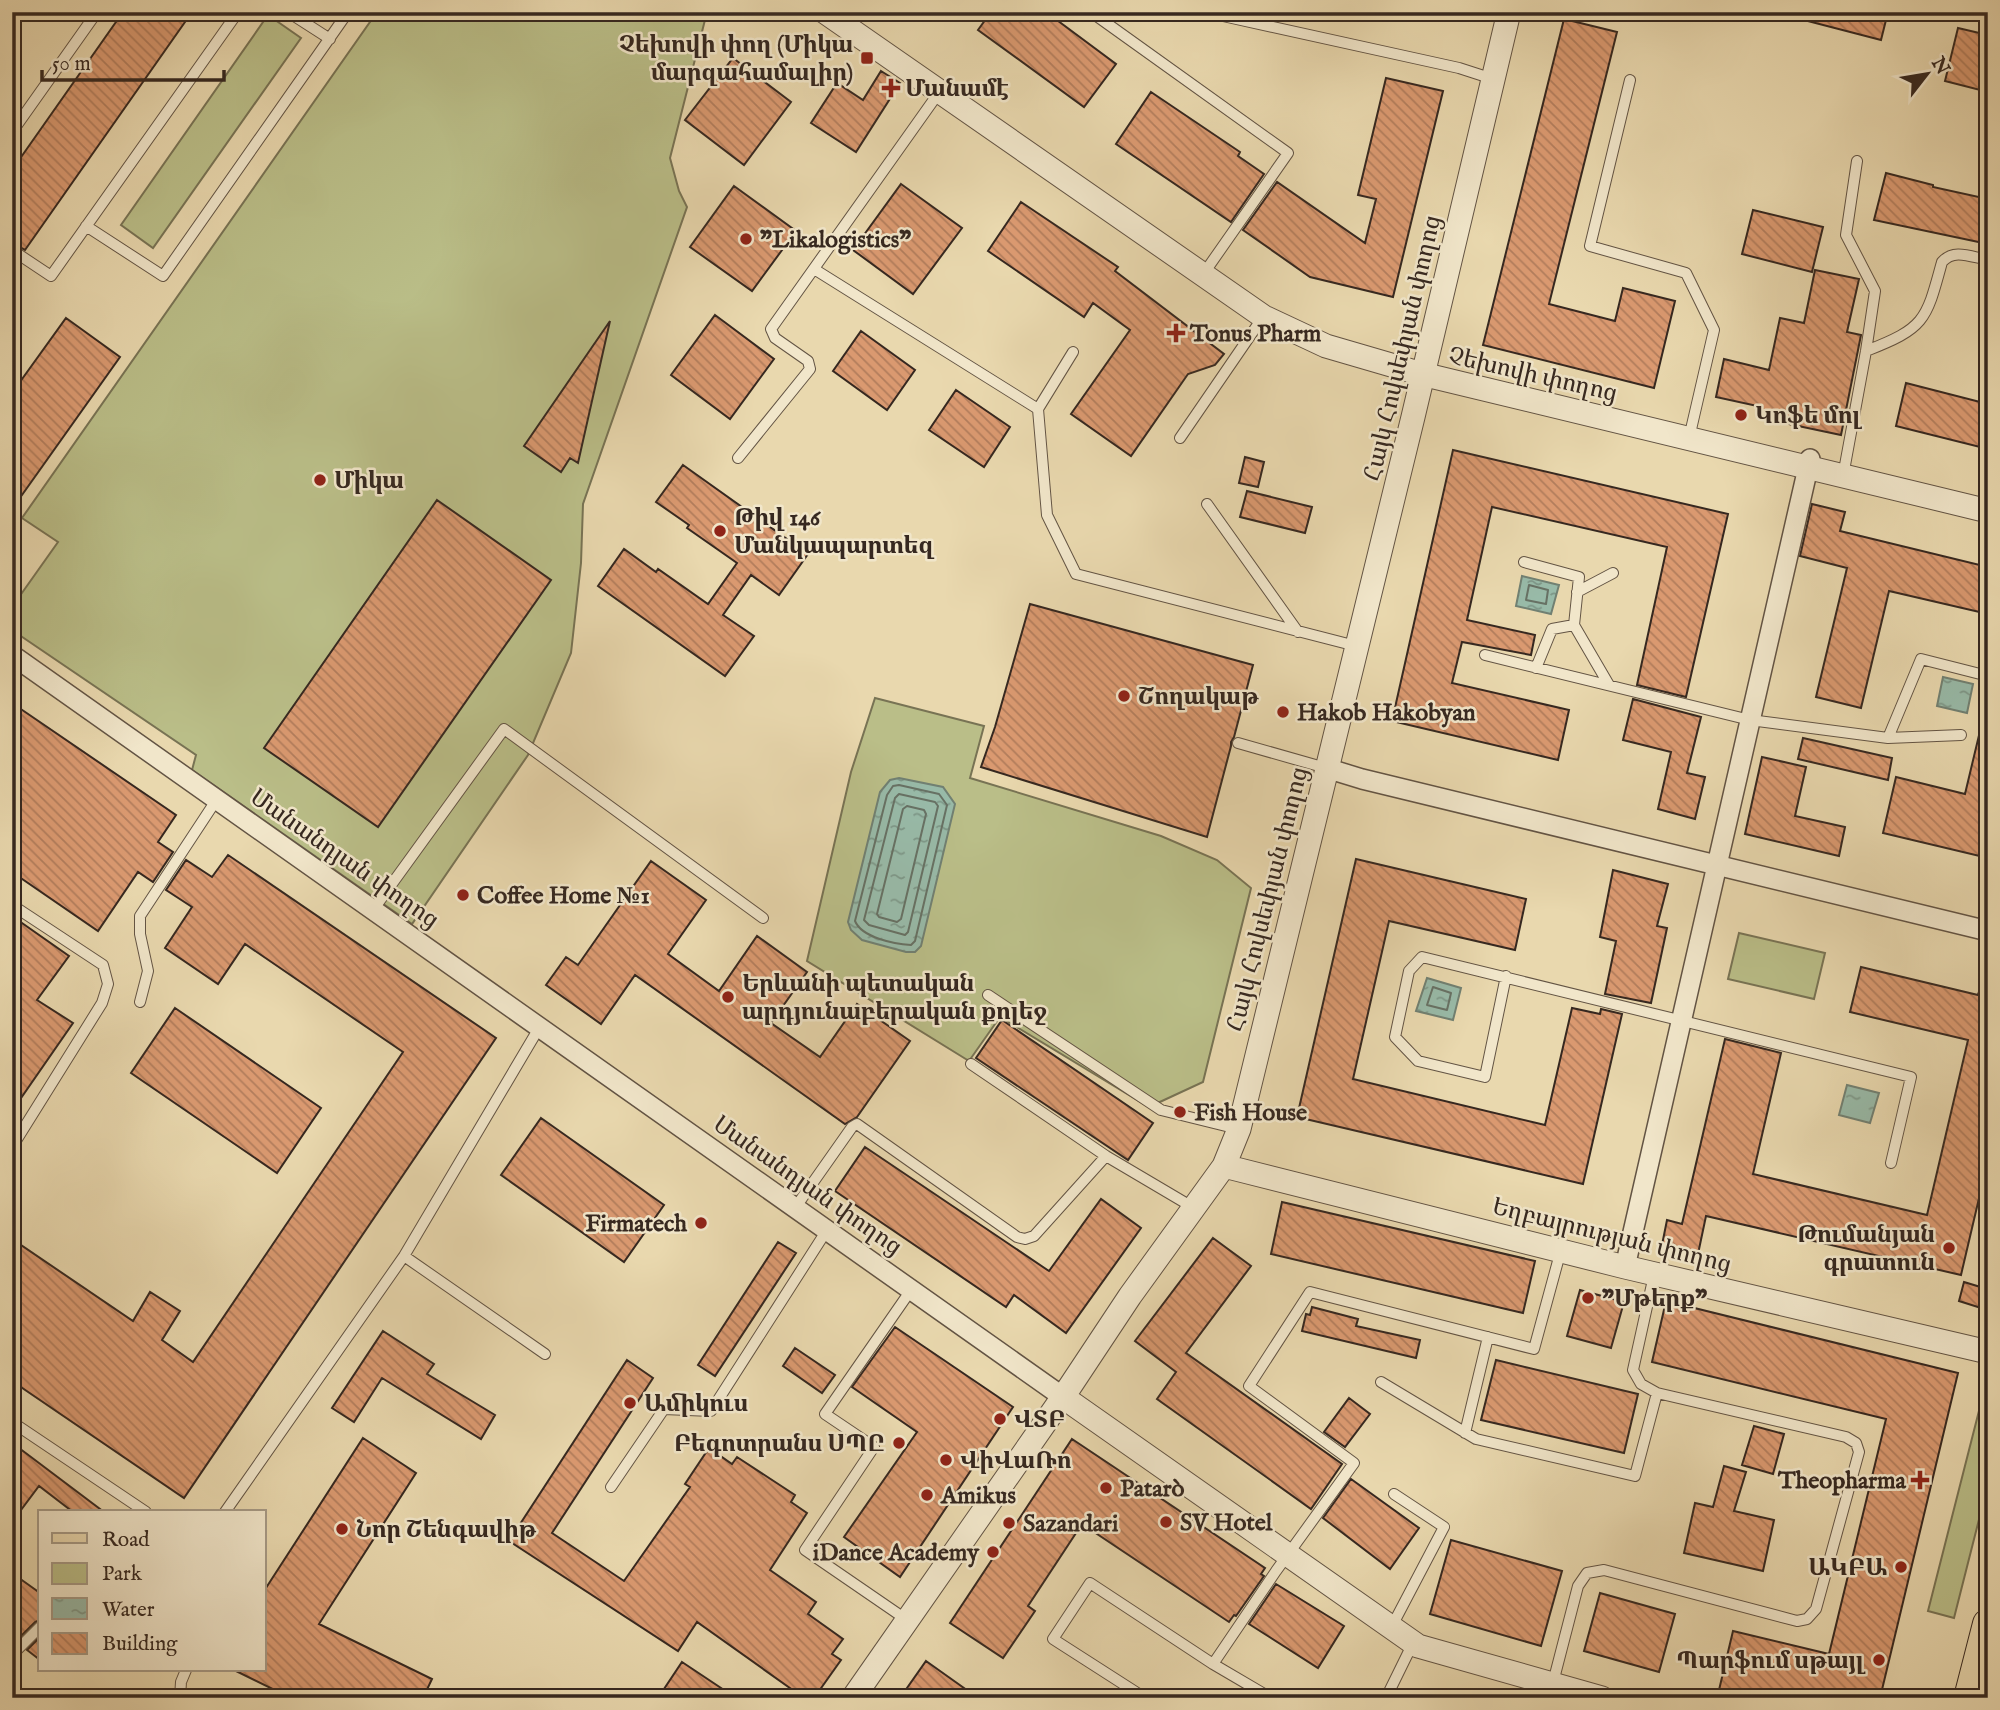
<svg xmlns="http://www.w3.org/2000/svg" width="2000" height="1710" font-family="'IM FELL English','Noto Serif Armenian',serif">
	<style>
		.green { fill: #babe88; stroke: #787354; stroke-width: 2 }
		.water { fill: url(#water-ripples); stroke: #718072; stroke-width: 2 }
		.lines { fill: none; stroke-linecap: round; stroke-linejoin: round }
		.shore { stroke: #677164; stroke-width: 2 }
		.building { fill: url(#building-back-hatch); stroke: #362820; stroke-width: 2 }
		.service-casing { stroke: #635444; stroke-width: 12 }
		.minor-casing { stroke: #635444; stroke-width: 22 }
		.tertiary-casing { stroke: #635444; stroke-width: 25 }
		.primary-casing { stroke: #362820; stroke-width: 32 }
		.service { stroke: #f1e6ca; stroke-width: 10 }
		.minor { stroke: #f1e6ca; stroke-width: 19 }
		.tertiary { stroke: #f1e6ca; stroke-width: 23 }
		.primary { stroke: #e9d8ae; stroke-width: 30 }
		.poi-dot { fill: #8f2418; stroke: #f1e6ca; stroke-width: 2.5 }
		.labels { text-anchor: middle; stroke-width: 5; stroke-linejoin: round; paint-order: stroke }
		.poi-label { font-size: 24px; font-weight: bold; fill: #362820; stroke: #f1e6ca; text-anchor: start }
		.street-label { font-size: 24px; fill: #362820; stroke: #f1e6ca }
	</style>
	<defs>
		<pattern id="water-ripples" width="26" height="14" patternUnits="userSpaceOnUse" patternTransform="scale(1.75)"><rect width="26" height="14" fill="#98baa8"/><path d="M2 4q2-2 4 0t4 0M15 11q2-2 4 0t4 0" fill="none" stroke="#7d9788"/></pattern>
		<pattern id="building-back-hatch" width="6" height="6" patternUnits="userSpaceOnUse" patternTransform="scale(1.75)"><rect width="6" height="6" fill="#da9970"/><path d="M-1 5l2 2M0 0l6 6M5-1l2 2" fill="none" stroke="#b27d5c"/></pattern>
	</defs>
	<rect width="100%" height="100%" fill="#e9d8ae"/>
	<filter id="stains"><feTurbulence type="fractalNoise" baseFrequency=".00286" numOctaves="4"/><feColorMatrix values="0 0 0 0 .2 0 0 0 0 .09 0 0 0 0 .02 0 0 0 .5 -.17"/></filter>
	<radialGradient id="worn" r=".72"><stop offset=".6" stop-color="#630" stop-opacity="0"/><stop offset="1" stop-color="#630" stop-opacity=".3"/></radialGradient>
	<!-- green -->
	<path class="green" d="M377,12H707L670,158L679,191L687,207L583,504L581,563L571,653L528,755L412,924L192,770L196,755L12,630V607L58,542L22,518Z
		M268,15L301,38L153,248L121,225Z
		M875,698L984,726L970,778L1161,836L1217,860L1251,888L1203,1082L1149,1107L1000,1017L969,1061L807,961L851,772Z
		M1739,933L1825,953L1814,999L1728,979Z
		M1982,1399L1988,1401V1484L1954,1618L1928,1611Z"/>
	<!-- water -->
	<path class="water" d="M1522,576L1559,585L1551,614L1516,606Z
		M1943,677L1973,684L1967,713L1937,706Z
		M899,778L943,787L955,804L921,946L915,952H906L862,940L851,930L848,922L880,792L890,780Z
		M1427,978L1461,988L1453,1020L1416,1011Z
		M1847,1085L1879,1093L1870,1123L1839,1115Z"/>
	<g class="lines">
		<!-- shore -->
		<path class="shore" d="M1529,585L1548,590L1546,604L1526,600Z
			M899,785L939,794L947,805L915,941L911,945C895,944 862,938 855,921L887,795L893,786Z
			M899,794L935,802L938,806L908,932L905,935L869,925L864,920L895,798Z
			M907,806L924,810L926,814L901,919L897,922L879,917L877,914L903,809Z
			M1433,987L1451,993L1447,1010L1427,1005Z"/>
	</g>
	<!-- building -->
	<path class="building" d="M123,12H192L25,250L12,243V170Z
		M991,12H1046L1116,64L1084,107L978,30Z
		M1801,12H1888L1881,40L1800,19Z
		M1564,19L1617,32L1549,304L1615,321L1623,288L1675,301L1654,388L1483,345Z
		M1958,28L1988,35V92L1945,81Z
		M733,58L791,102L744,165L685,120Z
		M881,71L900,83L856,152L811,123L837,83L863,100Z
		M1386,78L1443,91L1393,297L1310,277L1243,230L1277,182L1365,243L1376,199L1358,195Z
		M1151,92L1240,152L1238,156L1264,174L1231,222L1116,144Z
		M1886,173L1933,185V187L1988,199V244L1874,220Z
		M901,184L962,228L913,294L853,250Z
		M734,186L796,231L752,291L690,247Z
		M1021,202L1118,267L1115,271L1224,354L1215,365L1188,374L1131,456L1071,414L1130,330L1093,303L1084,317L988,251Z
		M1753,210L1823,227L1812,272L1742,254Z
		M1815,270L1859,279L1847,332L1861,335L1841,435L1760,418L1762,407L1716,397L1724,359L1769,370L1780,318L1804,323Z
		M715,315L774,359L730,419L671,375Z
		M66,318L120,357L12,509V393Z
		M610,321L578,463L570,458L561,472L524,446Z
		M861,331L915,370L887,410L833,371Z
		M1906,383L1988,404V449L1896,426Z
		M956,390L1010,427L984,467L929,430Z
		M1453,450L1728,514L1686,697L1637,685L1667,547L1492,507L1467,620L1535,635L1531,655L1462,642L1452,683L1569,710L1558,760L1392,721Z
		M1245,457L1264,462L1258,487L1239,483Z
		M683,465L808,554L779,595L751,575L723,615L754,636L725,676L598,586L624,549L656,572L658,569L708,604L737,563L687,528L689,525L656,502Z
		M1247,491L1312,507L1305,533L1240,517Z
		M437,500L551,580L378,827L264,748Z
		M1812,504L1845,512L1840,531L1988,567V614L1889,591L1861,708L1816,697L1847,568L1800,556Z
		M1030,604L1253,665L1234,737L1231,742V746L1207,837L981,767L995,727Z
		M1633,699L1701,717L1687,773L1705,777L1695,819L1658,809L1671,752L1623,740Z
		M12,703L176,815L158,842L173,852L153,882L138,872L98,931L12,872Z
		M1980,731L1988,732V858L1883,833L1896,777L1965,794Z
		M1803,738L1892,758L1888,780L1798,759Z
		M1762,757L1806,767L1795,816L1845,827L1839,856L1745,834Z
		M228,855L496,1038L184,1498L12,1381V1239L133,1321L150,1292L180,1311L162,1340L193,1362L403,1052L245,944L218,984L165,948L192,907L166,890L186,860L212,877Z
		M1356,859L1526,899L1515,950L1389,921L1353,1079L1545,1125L1572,1008L1600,1014L1601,1009L1622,1014L1583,1184L1297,1117Z
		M651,861L706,900L668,954L719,991L757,936L807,972L771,1023L820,1057L857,1004L910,1041L857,1117L845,1124L635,975L601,1024L546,985L566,957L578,965Z
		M1613,870L1668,884L1657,926L1667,928L1651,1003L1605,994L1616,941L1600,937Z
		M12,916L69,956L37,1000L73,1023L12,1111Z
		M1861,967L1978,995L1980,988L1988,989V1160L1961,1275L1706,1216L1698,1254L1662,1245L1667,1220L1682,1224L1725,1039L1781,1053L1753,1174L1927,1215L1968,1040L1850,1012Z
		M175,1008L321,1108L277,1173L131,1073Z
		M1002,1020L1153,1123L1128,1160L976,1058Z
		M541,1118L664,1205L624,1262L501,1175Z
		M865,1147L1049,1271L1101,1199L1141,1228L1066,1333L1014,1295L1006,1307L835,1191Z
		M1282,1202L1535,1261L1523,1313L1271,1254Z
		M1213,1238L1251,1266L1186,1353L1342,1464L1311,1509L1157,1399L1176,1372L1135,1341Z
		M778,1242L796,1253L715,1376L698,1365Z
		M1964,1282L1987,1289L1981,1308L1959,1301Z
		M1580,1290L1624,1302L1611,1348L1567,1336Z
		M1666,1301L1958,1373L1880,1698H1753L1719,1690L1733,1631L1829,1654L1886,1419L1652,1362Z
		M1312,1307L1358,1319L1356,1326L1420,1340L1416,1358L1302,1331L1306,1314L1310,1315Z
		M895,1327L1013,1407L900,1577L844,1537L917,1432L852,1387Z
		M383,1331L434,1364L427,1374L495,1415L481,1439L382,1378L354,1422L332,1408Z
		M795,1348L835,1375L822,1393L783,1366Z
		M627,1360L653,1378L552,1533L624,1581L690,1487L685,1484L709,1448L732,1464L737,1457L795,1495L791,1502L807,1513L770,1570L816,1602L808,1614L843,1639L832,1654L841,1660L814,1698H804L697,1622L678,1651L509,1541Z
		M1496,1360L1638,1394L1624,1453L1481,1420Z
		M1349,1398L1370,1414L1345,1447L1324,1432Z
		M1754,1426L1784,1434L1773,1474L1742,1465Z
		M363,1438L416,1473L319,1624L432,1679L423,1698H291L234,1670H264V1591Z
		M1072,1439L1265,1568L1261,1574L1264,1576L1236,1616L1234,1615L1229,1622L1082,1524L1028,1606L1035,1611L1003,1658L950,1623Z
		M19,1448L31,1457L104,1512H73L39,1486L12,1522V1479L19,1471L12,1466V1457Z
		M1724,1466L1746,1472L1734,1511L1774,1520L1763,1571L1684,1553L1695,1503L1713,1507Z
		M1351,1479L1419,1528L1390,1569L1323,1518Z
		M1451,1540L1562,1571L1541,1646L1430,1614Z
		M12,1573L40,1593V1620L35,1622L15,1642L12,1640Z
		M1276,1584L1344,1626L1318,1668L1249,1624Z
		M1600,1593L1675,1614L1659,1672L1584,1651Z
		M40,1637V1660L27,1650Z
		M926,1661L978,1698H900Z
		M682,1662L736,1698H658Z"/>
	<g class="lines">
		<defs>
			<path id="service" d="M288,12L330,39
				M1091,12L1288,153L1202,276
				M1205,12L1459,68L1493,79
				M1630,80L1590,246L1686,273L1714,330L1689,438
				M12,132L97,12
				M86,226L163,276L348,12
				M12,250L51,276L238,12
				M814,269L1038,409
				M1866,351C1925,328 1926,321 1942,262C1954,248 1971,257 1988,260
				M1073,352L1038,409L1047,515L1076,574L1356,646
				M1180,438L1263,317
				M738,458L810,369L808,361L775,338L771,329L940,91
				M1843,476L1866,351L1875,291L1846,235L1857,161
				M1207,504L1298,632
				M1524,562L1579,577L1574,625L1609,685
				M1577,592L1613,573
				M1485,655L1750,720L1888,738L1961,735
				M1536,668L1552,629L1574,625
				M1888,738L1921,659L1988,676
				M1238,743L1326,768
				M12,905L103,965L108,984L102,1003L12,1147
				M373,910L504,729L763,918
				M1506,976L1485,1077L1418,1061L1395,1037L1409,971L1422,957L1911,1077L1891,1163
				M988,995L1161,1110L1238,1129
				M140,1002L148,971L140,934V916L217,799
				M971,1064L1106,1156L1194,1208
				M795,1208L852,1127L857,1124L1017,1237L1025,1239L1034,1236L1106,1156
				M404,1256L545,1354
				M1381,1382L1476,1439L1635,1476L1657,1393
				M12,1422L146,1512
				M1465,1433L1488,1337
				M611,1487L664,1409L711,1411L827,1230
				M225,1512L404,1256L539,1028
				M907,1620L805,1550L874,1447L825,1414L911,1290
				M1392,1626L1444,1527L1394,1494
				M12,1655L40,1627
				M1213,1664L1271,1698
				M180,1698L181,1682L186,1670
				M1145,1698L1053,1639L1090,1583L1213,1664L1276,1571L1354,1463L1249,1386L1310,1292L1534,1349L1561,1250
				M1386,1698L1413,1643
				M1549,1698L1578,1586L1587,1573L1604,1570L1797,1621L1807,1619L1816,1609L1859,1452L1856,1443L1846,1437L1657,1393L1641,1384L1633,1370L1654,1275"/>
			<path id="minor" d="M12,655L1063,1397
				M1326,768L1362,779L1988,931
				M1625,1267L1810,459"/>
			<path id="tertiary" d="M825,12L1264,317L1326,346L1422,374L1988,511
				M1224,1166L1625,1267L1988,1352
				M1063,1397L1418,1646L1602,1698
				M853,1698L1063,1397L1130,1296L1224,1166L1239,1129L1413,417L1509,12"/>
			<path id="primary" d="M1969,1698L1988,1624"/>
		</defs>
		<!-- service casing -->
		<use href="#service" class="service-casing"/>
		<!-- minor casing -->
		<use href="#minor" class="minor-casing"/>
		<!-- tertiary casing -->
		<use href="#tertiary" class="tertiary-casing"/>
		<!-- primary casing -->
		<use href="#primary" class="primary-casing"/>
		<!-- service -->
		<use href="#service" class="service"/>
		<!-- minor -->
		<use href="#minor" class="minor"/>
		<!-- tertiary -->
		<use href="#tertiary" class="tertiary"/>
		<!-- primary -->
		<use href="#primary" class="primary"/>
	</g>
	<!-- markers -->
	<g class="poi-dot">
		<rect x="860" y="51" width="14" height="14" rx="3.5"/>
		<path d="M887.5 77.5h7v7h7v7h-7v7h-7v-7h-7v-7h7z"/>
		<circle cx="746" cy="239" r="7"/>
		<path d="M1172.5 322.5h7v7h7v7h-7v7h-7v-7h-7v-7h7z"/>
		<circle cx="1741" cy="415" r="7"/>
		<circle cx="320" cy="480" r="7"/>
		<circle cx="720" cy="531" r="7"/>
		<circle cx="1124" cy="696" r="7"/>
		<circle cx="1283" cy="712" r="7"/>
		<circle cx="463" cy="895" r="7"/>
		<circle cx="728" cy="997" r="7"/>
		<circle cx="1180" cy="1112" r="7"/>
		<circle cx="701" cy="1223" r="7"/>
		<circle cx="1949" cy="1248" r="7"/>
		<circle cx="1588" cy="1298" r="7"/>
		<circle cx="630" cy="1403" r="7"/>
		<circle cx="1000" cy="1419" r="7"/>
		<circle cx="899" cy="1443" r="7"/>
		<circle cx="946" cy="1460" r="7"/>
		<path d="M1916.5 1469.5h7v7h7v7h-7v7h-7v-7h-7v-7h7z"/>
		<circle cx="1106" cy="1488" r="7"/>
		<circle cx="927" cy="1495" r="7"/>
		<circle cx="1166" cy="1522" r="7"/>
		<circle cx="1009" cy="1523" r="7"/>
		<circle cx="342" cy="1529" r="7"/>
		<circle cx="993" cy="1552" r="7"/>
		<circle cx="1901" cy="1567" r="7"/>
		<circle cx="1879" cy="1660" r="7"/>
	</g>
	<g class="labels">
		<!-- poi labels -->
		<g class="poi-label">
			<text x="853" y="52" text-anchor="end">Չեխովի փող (Միկա<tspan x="853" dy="28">մարզահամալիր)</tspan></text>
			<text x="905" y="96">Մանամէ</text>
			<text x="760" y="247">"Likalogistics"</text>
			<text x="1190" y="341">Tonus Pharm</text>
			<text x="1755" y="423">Կոֆե մոլ</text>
			<text x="334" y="488">Միկա</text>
			<text x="734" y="525">Թիվ 146<tspan x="734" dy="28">Մանկապարտեզ</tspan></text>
			<text x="1138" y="704">Շողակաթ</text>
			<text x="1297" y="720">Hakob Hakobyan</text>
			<text x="477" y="903">Coffee Home №1</text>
			<text x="742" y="991">Երևանի պետական<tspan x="742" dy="28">արդյունաբերական քոլեջ</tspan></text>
			<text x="1194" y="1120">Fish House</text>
			<text x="687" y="1231" text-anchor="end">Firmatech</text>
			<text x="1935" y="1242" text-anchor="end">Թումանյան<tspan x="1935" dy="28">գրատուն</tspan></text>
			<text x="1602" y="1306">"Մթերք"</text>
			<text x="644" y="1411">Ամիկուս</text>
			<text x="1014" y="1427">ՎՏԲ</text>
			<text x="885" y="1451" text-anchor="end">Բեգոտրանս ՍՊԸ</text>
			<text x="960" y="1468">ՎիՎաՌո</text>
			<text x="1906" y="1488" text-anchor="end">Theopharma</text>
			<text x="1120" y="1496">Patarò</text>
			<text x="941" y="1503">Amikus</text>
			<text x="1180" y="1530">SV Hotel</text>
			<text x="1023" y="1531">Sazandari</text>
			<text x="356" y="1537">Նոր Շենգավիթ</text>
			<text x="979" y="1560" text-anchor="end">iDance Academy</text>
			<text x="1887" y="1575" text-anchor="end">ԱԿԲԱ</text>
			<text x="1865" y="1668" text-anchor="end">Պարֆում սթայլ</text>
		</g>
		<!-- street labels -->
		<g class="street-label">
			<text transform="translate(1402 348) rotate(-77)" y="8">Հայկ Հովսեփյան փողոց</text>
			<text transform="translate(1533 374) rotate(13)" y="8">Չեխովի փողոց</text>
			<text transform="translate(345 858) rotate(35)" y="8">Մանանդյան փողոց</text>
			<text transform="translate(1267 899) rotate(-76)" y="8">Հայկ Հովսեփյան փողոց</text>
			<text transform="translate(808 1185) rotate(35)" y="8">Մանանդյան փողոց</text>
			<text transform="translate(1612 1235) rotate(14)" y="8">Եղբայրության փողոց</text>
		</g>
	</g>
	<!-- margin -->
	<rect width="2000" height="1710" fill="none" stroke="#e9d8ae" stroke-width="42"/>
	<rect x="14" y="14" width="1972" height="1682" fill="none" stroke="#362820" stroke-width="3.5"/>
	<rect x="21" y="21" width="1958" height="1668" fill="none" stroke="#362820" stroke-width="2"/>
	<!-- legend -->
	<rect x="38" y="1510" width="228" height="161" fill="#f1e6ca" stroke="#a69a86" stroke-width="2"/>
	<rect x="52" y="1533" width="35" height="10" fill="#e9d8ae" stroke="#a69a86" stroke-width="2"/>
	<text x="102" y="1546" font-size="21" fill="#362820">Road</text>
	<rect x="52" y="1563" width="35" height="21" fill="#babe88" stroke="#a69a86" stroke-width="2"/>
	<text x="102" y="1580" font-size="21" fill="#362820">Park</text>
	<rect x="52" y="1598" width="35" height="21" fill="url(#water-ripples)" stroke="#a69a86" stroke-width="2"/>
	<text x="102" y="1616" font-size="21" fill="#362820">Water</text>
	<rect x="52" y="1633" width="35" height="21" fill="url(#building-back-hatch)" stroke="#a69a86" stroke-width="2"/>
	<text x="102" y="1650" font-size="21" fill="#362820">Building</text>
	<!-- north arrow -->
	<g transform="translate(1927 74) rotate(59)" stroke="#f1e6ca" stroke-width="5" paint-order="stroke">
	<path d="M0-5L12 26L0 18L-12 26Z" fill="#362820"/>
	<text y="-10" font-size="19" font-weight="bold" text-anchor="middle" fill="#362820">N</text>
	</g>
	<!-- scale -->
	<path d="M42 70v10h182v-10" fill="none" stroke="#362820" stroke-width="3.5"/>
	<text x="52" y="70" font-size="21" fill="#362820" stroke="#f1e6ca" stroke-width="5" paint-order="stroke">50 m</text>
	<rect width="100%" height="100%" filter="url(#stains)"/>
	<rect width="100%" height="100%" fill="url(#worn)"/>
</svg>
